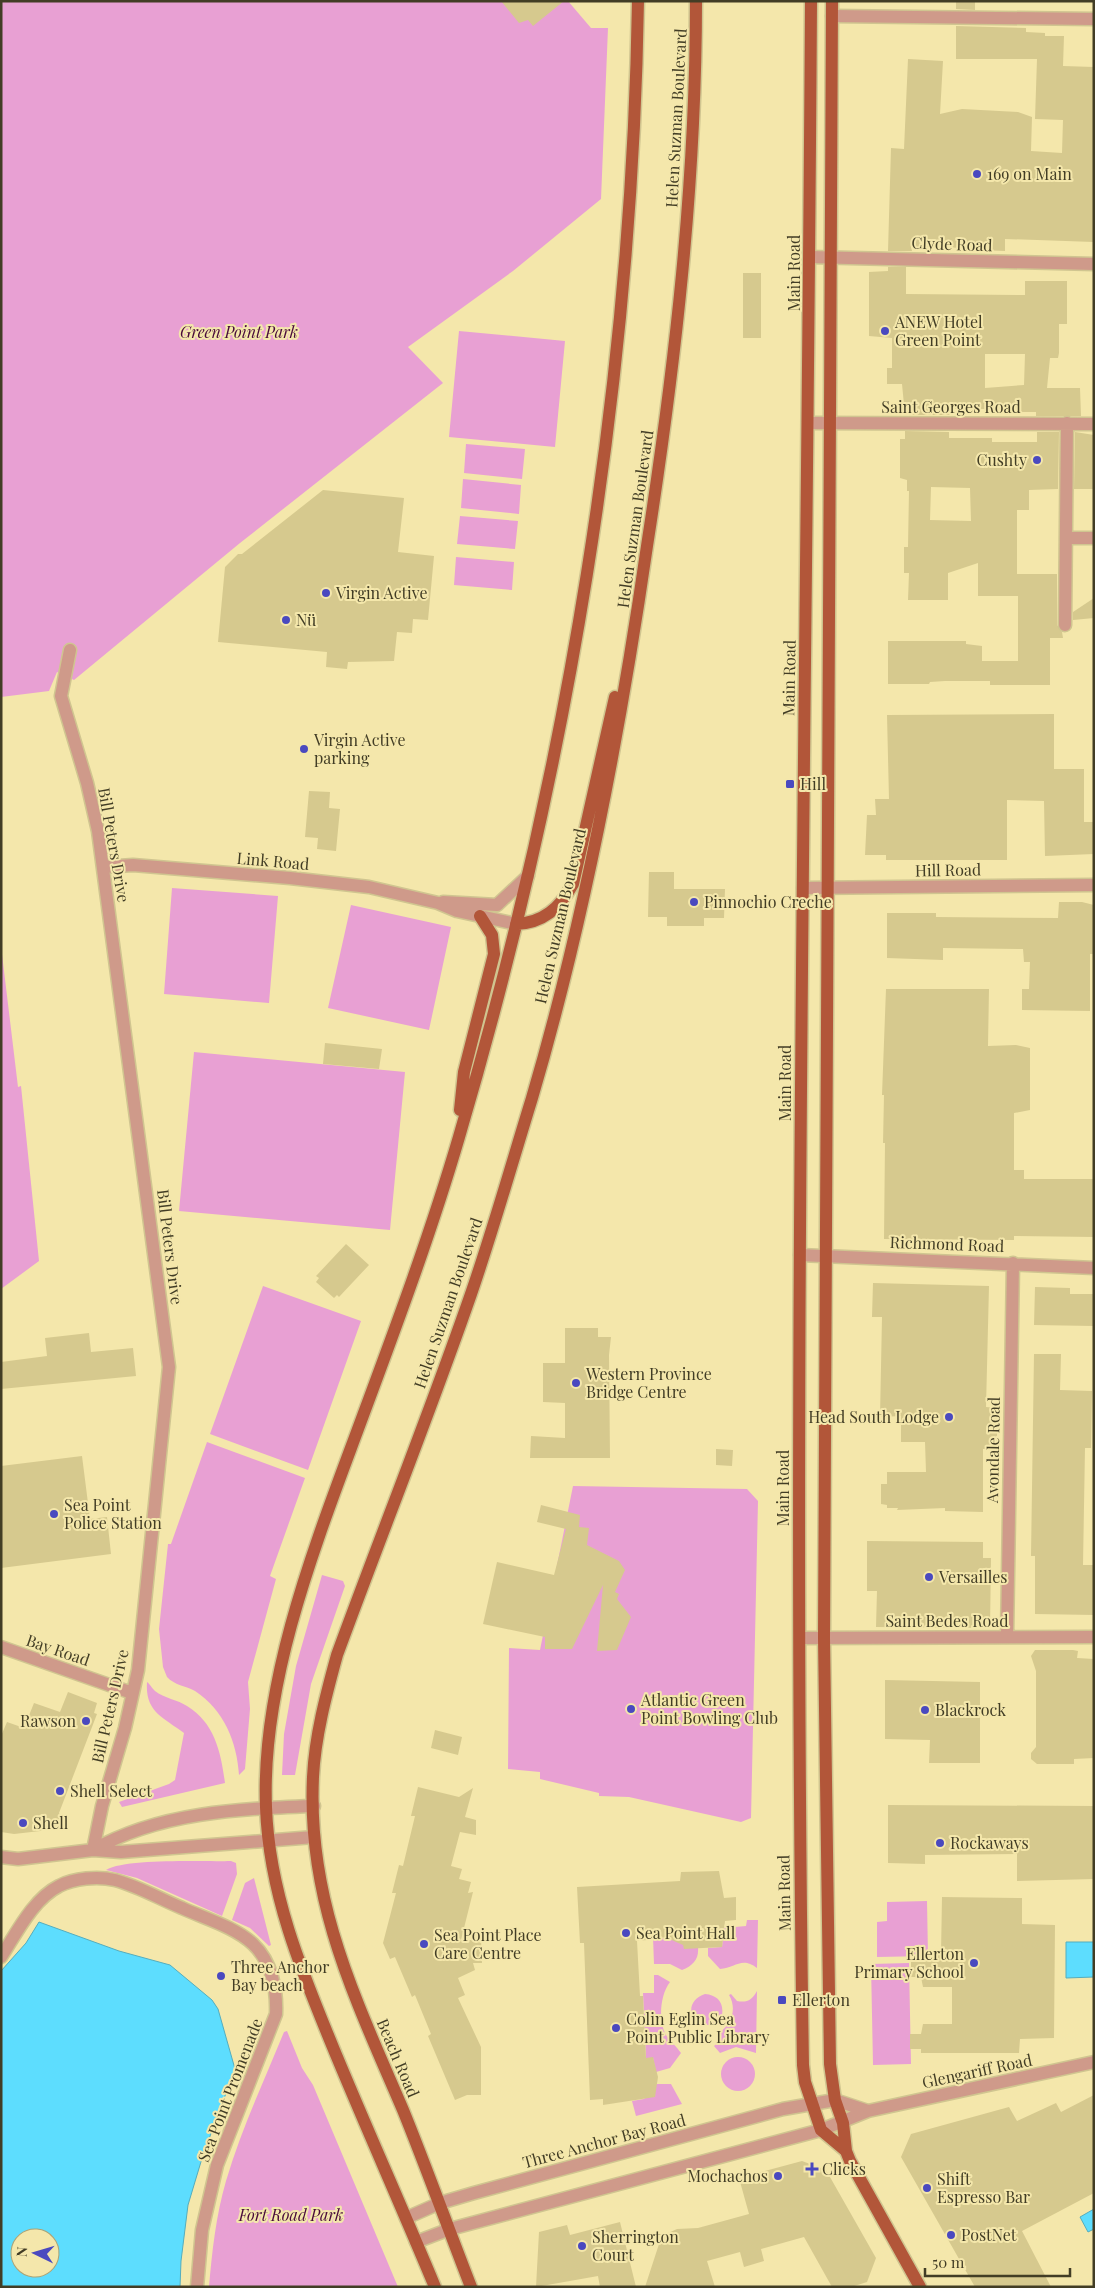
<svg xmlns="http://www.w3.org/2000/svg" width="1095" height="2288" font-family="'Playfair Display',serif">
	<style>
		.green { fill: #e8a0d3 }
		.water { fill: #5dddfe; stroke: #55adbd; fill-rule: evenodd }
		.building { fill: #d6c98e; fill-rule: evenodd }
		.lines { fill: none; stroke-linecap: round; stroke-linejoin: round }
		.minor-casing { stroke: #d0c590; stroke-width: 15 }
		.major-casing { stroke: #d0c590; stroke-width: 15 }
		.minor { stroke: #cf9a8a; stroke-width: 12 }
		.major { stroke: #b25639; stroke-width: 12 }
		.poi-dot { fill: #4a49bf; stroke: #f4e7ab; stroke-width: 2 }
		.labels { text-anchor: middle; stroke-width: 4; stroke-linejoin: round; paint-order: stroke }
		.street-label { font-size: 16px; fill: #423d25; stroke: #f4e7ab }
		.poi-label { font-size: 16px; fill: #423d25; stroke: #f4e7ab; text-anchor: start }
		.park-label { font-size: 16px; font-style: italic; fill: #48093b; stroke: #f4e7ab }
	</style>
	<rect width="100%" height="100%" fill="#f4e7ab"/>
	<!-- green -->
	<path class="green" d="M1,1H568L591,28H608L601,199L513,271L408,347L443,383L240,543L74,680L57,672L49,691L1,697Z
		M459,331L565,341L555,447L449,437Z
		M466,444L525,449L522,479L464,473Z
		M463,479L521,485L519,514L461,508Z
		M460,516L518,521L515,549L457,544Z
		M456,557L514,562L512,590L454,585Z
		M172,888L278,896L269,1003L164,994Z
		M351,905L451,927L429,1030L328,1008Z
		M1,946L18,1087L21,1086L39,1261L1,1289Z
		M194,1052L405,1072L390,1230L179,1211Z
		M263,1286L361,1321L308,1470L210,1434Z
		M207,1442L305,1478L270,1576L276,1579L248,1682L250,1709L245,1769L239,1775C237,1742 224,1710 195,1691C186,1686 174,1685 167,1677L163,1667L159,1629L168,1544H171Z
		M573,1486L747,1489L758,1501L751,1818L741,1822L629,1797L599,1796V1793L540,1779V1772L508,1769L509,1648L540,1650Z
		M322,1575L343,1581L345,1586L311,1684L295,1775H282L284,1734L296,1666Z
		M147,1682C150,1684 151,1687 155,1691C164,1698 178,1700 187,1706C215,1723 221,1753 225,1783L122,1807L119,1802L169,1784L175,1780L184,1733C163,1717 145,1712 147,1682Z
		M231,1861L236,1863L237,1874L222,1916L137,1878L106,1870C127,1858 203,1862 231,1861Z
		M254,1878L271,1945L269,1946L250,1928L232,1920L245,1883Z
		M927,1901L928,1956L877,1957V1922L887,1921V1902Z
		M747,1920H758L757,1968C742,1956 735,1968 720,1969L708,1956V1948L722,1947L724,1928L746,1926Z
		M653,1937L658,1940L665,1937L698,1948C699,1959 693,1966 682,1970L670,1964H654Z
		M909,1963L911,2064L873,2065L871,1964Z
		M654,1975H658L670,1982C660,1995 658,2021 666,2035C670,2041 677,2047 681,2053L670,2068L656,2072L653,2058H646L643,1993H654Z
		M757,1991L756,2053L736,2047L720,2053L714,2046L720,2040V2032C732,2024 737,2008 729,1995L731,1994L737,2001C747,2003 752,2000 757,1991Z
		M705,1994C718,1995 724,2003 722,2015L713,2025H701C686,2016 689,1999 705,1994Z
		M287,2031L302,2068L313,2085L398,2287H209C212,2252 216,2215 226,2181C241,2130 264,2081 284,2032Z
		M721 2074a17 17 0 1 1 34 0a17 17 0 1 1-34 0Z
		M657,2084H671L682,2104L636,2116L632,2101L644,2099Z"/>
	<!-- water -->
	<path class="water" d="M39,1922L119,1951L170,1965L212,2000L218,2009L235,2069L203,2155L188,2205L181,2261L180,2287H1V1971L26,1943ZM20,2238H50V2268H20Z
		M1066,1942H1094V1977L1066,1978Z
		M1094,2209V2229L1088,2232L1080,2217Z"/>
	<!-- building -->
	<path class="building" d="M501,1H564L533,26L528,20L519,23Z
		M956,1H975V10L956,9Z
		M956,26L1026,28V32L1045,33V36H1064L1063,66L1094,67V242L1005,239V251L979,250V248L911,247L912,251H888L891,148L904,149L908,59L943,61L940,114L962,109L1018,112L1032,117L1031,151L1062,153L1063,120L1035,119L1037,59H956Z
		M888,267H906V294L1025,295V281H1067V324H1059V353L1058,358H1050L1047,388H1080L1081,416H1036V412H1012V409H951V415H905L902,384H887V368H892V338L869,336V272L888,271ZM985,354H1025L1024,385L985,388Z
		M743,273H761V338H743Z
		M905,431L949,432V438H992V442H1037V432H1059L1058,489L1029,490V510H1017V574H1057V625L1062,632L1063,638H1050V685H990V681H945L930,682L929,684H888V641H966V644L982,646V661H1018V596H978V563L948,573V600H908L909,573H904V547H908L909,491H907V480L900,478V439H905ZM931,487L970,488L971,521L930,520Z
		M1075,432L1094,435V489H1074Z
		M323,490L404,498L398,552L434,556L428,620L413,619L412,633L397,632L394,661L348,662L347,669L326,667L327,652L218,642L225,567L238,554H242Z
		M1094,598V618L1073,620V612Z
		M1054,714V769H1084V822H1094V854L1045,856L1044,801L1007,800V860H886V855H865L867,815H876L875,799H889L887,715Z
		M309,791L330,792L329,808L340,809L336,851L317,849L318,838L305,837Z
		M649,872H674V889H725L724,918H704V926H667V917H648Z
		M1059,902H1082L1094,905V954H1090V1011L1022,1010V989H1029L1030,962H1024L1023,949L943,948V960L887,958V913H936V917L1058,918Z
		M886,989H989L988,1046L1016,1045L1030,1048V1110L1014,1113V1170H1024V1179H1094V1237L1014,1236V1240L884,1239L885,1143H883L884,1095H882Z
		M325,1043L382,1049L379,1069L323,1064Z
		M346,1244L369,1265L339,1297L337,1295L334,1298L316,1282L319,1278L316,1276Z
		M873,1283L989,1286L986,1407L997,1408V1448L983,1449V1512L945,1511V1508L897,1510L898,1508H887V1505L881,1504V1484H887V1472H926L925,1442H901V1416L880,1417L882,1317H872Z
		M1035,1287L1070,1288V1294H1094V1326L1034,1325Z
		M565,1328H598V1337H611L609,1355L610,1458H530L531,1436L565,1438V1403L543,1402V1363H565Z
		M89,1333L91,1352L133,1348L136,1376L1,1389V1362L47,1356L45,1338Z
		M1034,1354H1061L1060,1390L1092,1391L1091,1448H1085L1083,1565H1094V1615L1035,1614V1556H1031Z
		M716,1449L733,1450L732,1466L716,1465Z
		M82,1456L90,1519L107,1517L111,1554L1,1568V1466Z
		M541,1505L580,1515L579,1527L589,1528L587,1545L619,1561L625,1570L615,1592L619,1594L617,1599L631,1617L617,1650L597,1651L603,1585L572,1649H545V1637L483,1624L497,1562L554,1575L566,1529L537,1522Z
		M867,1541L983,1542V1558H991L990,1628L876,1627L877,1591H867Z
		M1035,1650H1073L1078,1651L1077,1658L1094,1659V1758L1074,1759V1764H1037L1031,1759V1753L1036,1747V1671L1031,1656Z
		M885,1680L980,1682V1763H929L930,1740L885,1739Z
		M68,1692L97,1703L94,1713L97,1714L59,1813L63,1823L49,1830L14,1834L1,1832V1736L7,1722L24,1728L34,1703L60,1712Z
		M435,1730L462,1737L458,1755L431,1748Z
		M418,1787L459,1797L473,1788L465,1817L476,1820V1835L460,1832L451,1866L462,1869L459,1879L471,1882L468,1893L473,1892L461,1940H481L482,1963H473L475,1970L458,1978L465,1995L458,1998L481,2047V2095H467L455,2100L428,2036L431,2034L415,1995L412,1997L395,1957L390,1959L383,1943L396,1893H392L399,1865L403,1866L415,1816H411Z
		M888,1805L1094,1806V1879L1017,1881V1854L925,1855V1864L888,1863Z
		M719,1871L724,1898L736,1897V1920L725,1921L722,1947L684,1949L683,1945L667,1938L637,1941L640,1996H643L646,2058L653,2057L658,2077L655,2097L603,2105V2099L590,2100L584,1943H580L577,1887L680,1881L681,1872Z
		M942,1897L1022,1898V1924L1055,1925L1054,2038L1020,2039L1019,2053H921V2049H910V2034H921L923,2024H952V1987H923L921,1977H911V1961H921V1957L941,1954Z
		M1094,2095V2193L1022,2231L1051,2287H975L901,2157L911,2134L1009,2107L1017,2121L1056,2103L1061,2112Z
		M802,2161L826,2170L876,2258L867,2282L851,2287H832L804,2237L761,2249L764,2261L744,2267L740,2252L707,2261L715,2287H645L660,2241L666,2234L677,2229L698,2228L749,2214L739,2178Z
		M620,2222L636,2287H600L598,2276L536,2287L539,2232L567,2225L570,2235Z"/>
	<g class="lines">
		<defs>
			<path id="minor" d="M832,16L1094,19
				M810,257L1094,264
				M809,423L1094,424
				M1066,538H1094
				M1065,625L1067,423
				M70,650L61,696L87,783L98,831L169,1367L138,1670L125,1728L102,1806L93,1850
				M104,867L133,865L290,878L369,887L438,903L457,911L516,924
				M803,888L1094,885
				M443,902L497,905L528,876
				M800,1255L1094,1268
				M1007,1637L1013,1263
				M800,1638L1094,1637
				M1,1647L132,1693
				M93,1850C160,1812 238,1809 314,1806
				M1,1857L18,1859L93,1850L121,1852L314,1837
				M1,1957C16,1934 33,1899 59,1886C74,1878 98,1876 115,1880C138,1886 160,1899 182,1908C204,1918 235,1927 253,1944C272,1962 277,1990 276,2014L217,2165L202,2230L197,2287
				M406,2218L440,2203L474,2193L783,2109L835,2100L868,2111
				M416,2242L450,2229L821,2130L868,2111L1094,2062"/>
			<path id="major" d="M811,1C807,689 792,1377 803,2065L805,2082L821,2130L846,2151
				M832,1L824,1638L830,2064L835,2100L843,2123L846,2151L850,2161L920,2287
				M516,924C543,923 560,908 573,884L615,697
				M460,1110L464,1072L494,954L492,935L480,916
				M435,2287C403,2210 369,2134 337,2057C304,1977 269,1896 266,1807C261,1682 315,1545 358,1429C394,1332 430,1236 459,1137C567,771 632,383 638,1
				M471,2287C448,2228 427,2169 403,2110C356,2000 307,1902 313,1777C315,1736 326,1695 337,1655C381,1535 429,1415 471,1294C493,1230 512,1163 532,1098C585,918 620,732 647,546C675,366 696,184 696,1"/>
		</defs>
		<!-- minor casing -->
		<use href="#minor" class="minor-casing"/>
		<!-- major casing -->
		<use href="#major" class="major-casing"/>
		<!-- minor -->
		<use href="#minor" class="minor"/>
		<!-- major -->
		<use href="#major" class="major"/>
	</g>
	<!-- markers -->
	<g class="poi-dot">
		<circle cx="977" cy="174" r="5"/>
		<circle cx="885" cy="331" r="5"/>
		<circle cx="1037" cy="460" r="5"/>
		<circle cx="326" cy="593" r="5"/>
		<circle cx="286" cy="620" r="5"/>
		<circle cx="304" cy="749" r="5"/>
		<rect x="785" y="779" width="10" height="10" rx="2.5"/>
		<circle cx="694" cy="902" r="5"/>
		<circle cx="576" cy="1383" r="5"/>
		<circle cx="949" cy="1417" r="5"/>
		<circle cx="54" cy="1514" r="5"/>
		<circle cx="929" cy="1577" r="5"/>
		<circle cx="631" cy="1709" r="5"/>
		<circle cx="925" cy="1710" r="5"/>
		<circle cx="86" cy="1721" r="5"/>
		<circle cx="60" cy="1791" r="5"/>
		<circle cx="23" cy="1823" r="5"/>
		<circle cx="940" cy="1843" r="5"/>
		<circle cx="626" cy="1933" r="5"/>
		<circle cx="424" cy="1944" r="5"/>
		<circle cx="974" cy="1963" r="5"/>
		<circle cx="221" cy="1976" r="5"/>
		<rect x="777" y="1995" width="10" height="10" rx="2.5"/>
		<circle cx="616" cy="2028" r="5"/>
		<path d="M809.5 2161.5h5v5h5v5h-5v5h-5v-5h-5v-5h5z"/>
		<circle cx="778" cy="2176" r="5"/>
		<circle cx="927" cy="2188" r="5"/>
		<circle cx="951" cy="2235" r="5"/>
		<circle cx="582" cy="2246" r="5"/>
	</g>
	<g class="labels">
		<!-- street labels -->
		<g class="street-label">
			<text transform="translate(676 118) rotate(-87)" y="6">Helen Suzman Boulevard</text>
			<text transform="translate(952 244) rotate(2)" y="6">Clyde Road</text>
			<text transform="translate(794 273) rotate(-90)" y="6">Main Road</text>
			<text x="951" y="413">Saint Georges Road</text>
			<text transform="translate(635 519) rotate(-82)" y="6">Helen Suzman Boulevard</text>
			<text transform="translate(789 678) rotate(-89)" y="6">Main Road</text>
			<text transform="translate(114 845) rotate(80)" y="6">Bill Peters Drive</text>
			<text transform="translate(273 861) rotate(5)" y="6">Link Road</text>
			<text transform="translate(948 870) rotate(-1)" y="6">Hill Road</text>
			<text transform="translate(560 916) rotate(-77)" y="6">Helen Suzman Boulevard</text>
			<text transform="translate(785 1083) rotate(-90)" y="6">Main Road</text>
			<text transform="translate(947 1244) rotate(2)" y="6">Richmond Road</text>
			<text transform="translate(170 1247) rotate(83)" y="6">Bill Peters Drive</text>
			<text transform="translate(448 1303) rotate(-71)" y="6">Helen Suzman Boulevard</text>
			<text transform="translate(993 1450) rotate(-89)" y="6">Avondale Road</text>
			<text transform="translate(783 1488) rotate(-90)" y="6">Main Road</text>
			<text x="947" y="1627">Saint Bedes Road</text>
			<text transform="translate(58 1650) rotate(19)" y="6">Bay Road</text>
			<text transform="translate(110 1706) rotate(-77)" y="6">Bill Peters Drive</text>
			<text transform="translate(784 1893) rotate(-91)" y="6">Main Road</text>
			<text transform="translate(398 2058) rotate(67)" y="6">Beach Road</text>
			<text transform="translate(977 2071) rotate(-12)" y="6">Glengariff Road</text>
			<text transform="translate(230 2090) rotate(-69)" y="6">Sea Point Promenade</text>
			<text transform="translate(604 2141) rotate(-15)" y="6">Three Anchor Bay Road</text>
		</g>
		<!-- poi labels -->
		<g class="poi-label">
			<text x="987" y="180">169 on Main</text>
			<text x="895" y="328">ANEW Hotel<tspan x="895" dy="18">Green Point</tspan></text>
			<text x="1027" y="466" text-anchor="end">Cushty</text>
			<text x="336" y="599">Virgin Active</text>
			<text x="296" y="626">Nü</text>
			<text x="314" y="746">Virgin Active<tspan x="314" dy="18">parking</tspan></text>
			<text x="800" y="790">Hill</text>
			<text x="704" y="908">Pinnochio Creche</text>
			<text x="586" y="1380">Western Province<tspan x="586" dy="18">Bridge Centre</tspan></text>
			<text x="939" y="1423" text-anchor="end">Head South Lodge</text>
			<text x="64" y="1511">Sea Point<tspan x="64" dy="18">Police Station</tspan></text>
			<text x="939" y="1583">Versailles</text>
			<text x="641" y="1706">Atlantic Green<tspan x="641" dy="18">Point Bowling Club</tspan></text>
			<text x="935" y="1716">Blackrock</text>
			<text x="76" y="1727" text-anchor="end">Rawson</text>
			<text x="70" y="1797">Shell Select</text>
			<text x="33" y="1829">Shell</text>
			<text x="950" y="1849">Rockaways</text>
			<text x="636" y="1939">Sea Point Hall</text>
			<text x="434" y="1941">Sea Point Place<tspan x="434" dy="18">Care Centre</tspan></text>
			<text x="964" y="1960" text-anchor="end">Ellerton<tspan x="964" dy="18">Primary School</tspan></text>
			<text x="231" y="1973">Three Anchor<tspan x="231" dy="18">Bay beach</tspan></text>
			<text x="792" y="2006">Ellerton</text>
			<text x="626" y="2025">Colin Eglin Sea<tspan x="626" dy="18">Point Public Library</tspan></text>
			<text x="822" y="2175">Clicks</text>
			<text x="768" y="2182" text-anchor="end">Mochachos</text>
			<text x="937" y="2185">Shift<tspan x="937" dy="18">Espresso Bar</tspan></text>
			<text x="961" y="2241">PostNet</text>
			<text x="592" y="2243">Sherrington<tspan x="592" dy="18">Court</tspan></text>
		</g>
		<!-- park labels -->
		<g class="park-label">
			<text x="239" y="338">Green Point Park</text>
			<text x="291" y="2221">Fort Road Park</text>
		</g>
	</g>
	<!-- border -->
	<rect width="1095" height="2288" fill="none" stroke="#423d25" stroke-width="5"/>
	<!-- north arrow -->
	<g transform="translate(35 2253) rotate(275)"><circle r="24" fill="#f4e7ab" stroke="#ada375"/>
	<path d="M0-4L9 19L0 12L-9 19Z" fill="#4a49bf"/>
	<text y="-8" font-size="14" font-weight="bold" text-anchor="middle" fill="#423d25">N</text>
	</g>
	<!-- scale -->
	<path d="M925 2268v8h145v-8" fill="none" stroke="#423d25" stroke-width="2.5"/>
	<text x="932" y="2268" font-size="15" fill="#423d25" stroke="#f4e7ab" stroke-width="4" paint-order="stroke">50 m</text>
</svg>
